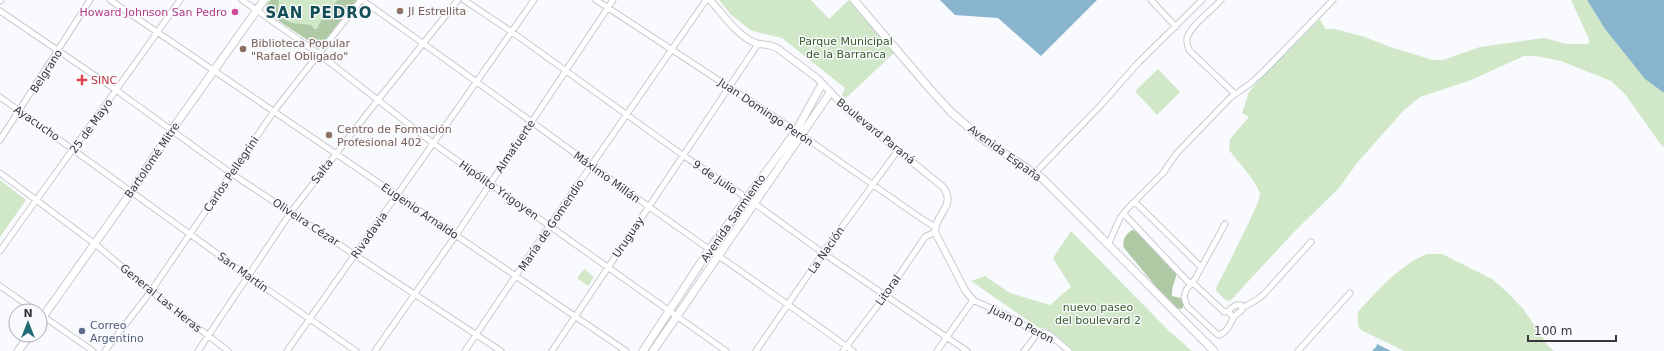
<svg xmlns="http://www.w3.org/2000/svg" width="1664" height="351" font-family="'DejaVu Sans',sans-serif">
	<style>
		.green { fill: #d0e7c8 }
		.forest { fill: #afc9a5 }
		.water { fill: #89b4cd }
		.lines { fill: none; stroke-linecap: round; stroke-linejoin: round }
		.minor-casing { stroke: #c9cad1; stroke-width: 7 }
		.tertiary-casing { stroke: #c9cad1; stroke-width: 8 }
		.secondary-casing { stroke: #c9cad1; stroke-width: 9 }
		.minor { stroke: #fff; stroke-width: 5 }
		.tertiary { stroke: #fff; stroke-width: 6 }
		.secondary { stroke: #fff; stroke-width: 7 }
		.education-dot { fill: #8d6e63; stroke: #f9fafe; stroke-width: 1.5 }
		.hotel-dot { fill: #d1479c; stroke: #f9fafe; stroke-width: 1.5 }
		.health-dot { fill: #e0444e; stroke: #f9fafe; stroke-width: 1.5 }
		.service-dot { fill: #5c6f8a; stroke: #f9fafe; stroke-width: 1.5 }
		.labels { text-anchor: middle; stroke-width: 3; stroke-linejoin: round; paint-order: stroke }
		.education-label { font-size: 11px; fill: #785e54; stroke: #f9fafe; text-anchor: start }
		.hotel-label { font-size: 11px; fill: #b23c85; stroke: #f9fafe; text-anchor: end }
		.park-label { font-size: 11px; fill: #395c29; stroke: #f9fafe }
		.street-label { font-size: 11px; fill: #37373a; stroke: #f9fafe }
		.health-label { font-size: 11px; fill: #be3a42; stroke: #f9fafe; text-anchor: start }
		.service-label { font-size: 11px; fill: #4e5e75; stroke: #f9fafe; text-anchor: start }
		.district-label { font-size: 15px; font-weight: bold; letter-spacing: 1px; fill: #104d54; stroke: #f9fafe }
	</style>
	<rect width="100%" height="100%" fill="#f9fafe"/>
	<!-- green -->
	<path class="green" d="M270,0H357L321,45L312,43L266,12V5Z
		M719,0H811L829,19L849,0L895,52L846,98L842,95L845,88L782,38L752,31L731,15Z
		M1571,0H1587L1605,29L1645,79L1664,93V147L1659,142L1625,94L1611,81L1561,61L1536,56H1524L1471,80L1420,97L1404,110L1357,163L1339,188L1295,231L1231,300L1227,301L1217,292L1216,288C1222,276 1261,202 1260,194C1258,183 1236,159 1229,150L1230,139L1249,117L1242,113L1249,92L1258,81L1320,19L1325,29H1335L1365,37L1390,47L1433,60H1443L1480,47L1544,38L1566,44H1586L1589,43V39Z
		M1158,69L1180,92L1157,115L1135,91Z
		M0,180L26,200L0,237Z
		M1071,231L1169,331L1192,351H1073C1065,344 1049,326 1039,328L971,281L985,276L1010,293L1050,305L1071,287L1053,258Z
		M1427,254H1442L1492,279L1508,293L1524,310L1548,346L1554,351H1404L1361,330L1358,326V312C1378,290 1400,265 1427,254Z
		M584,269L594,277L588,286L577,278Z"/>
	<!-- forest -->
	<path class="forest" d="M271,0H279L278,8L283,19L292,23L311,25L314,29H317L323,16L338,0H357L321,45L312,43L266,12V6Z
		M1132,230L1142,233L1176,265C1179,277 1171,284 1172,296L1181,298L1184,303L1182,309L1173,307L1124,248C1122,240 1125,235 1132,230Z"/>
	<!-- water -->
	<path class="water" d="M940,0H1097L1041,56L998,18L955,15Z
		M1587,0H1664V93L1645,79L1605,29Z
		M1377,344L1391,351H1372L1376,347Z"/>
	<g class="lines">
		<defs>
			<path id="minor" d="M110,0L626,351
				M242,0L319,54L434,144L726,351
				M362,0C439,54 515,110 591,165C677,228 766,288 853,351
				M464,0L512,32L684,156L747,198L823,253L967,351
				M596,0L796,131L922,219L935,227
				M1151,0L1176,27
				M1221,0C1212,10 1191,25 1187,38C1186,42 1188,46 1189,50L1235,94
				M0,1L1,0
				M0,11L116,90L232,174L501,351
				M0,97L248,276L356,351
				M0,140L90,0
				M0,173L95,244L151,291L228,351
				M1035,173L1101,105L1137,64L1202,0
				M1135,202L1201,267
				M1124,214L1191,285
				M1225,224L1195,279L1186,290L1184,297L1187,306L1218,335C1227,334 1230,323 1234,317C1236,314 1240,312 1242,310L1241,305H1236L1230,309L1229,313L1234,317
				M1108,245L1120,218L1127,209L1163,173L1176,154L1230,98L1251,83L1265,70L1333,0
				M0,251C59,167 121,85 180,0
				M1192,282L1221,309L1224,312L1229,311
				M0,286L36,311
				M1242,308L1258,299L1264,294L1311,242
				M40,314L93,351
				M105,351L151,291L274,111L361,0
				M198,351L291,212L377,101L458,0
				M287,351L534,0
				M375,351L456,235L613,0
				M465,351L550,225L706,0
				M552,351L758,44
				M756,351L823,253L898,150
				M843,351L885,296L925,237L935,232
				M937,351L973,300L1006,315L1038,333H1047L1051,336L1069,351
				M1024,351L1038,333
				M1298,351L1350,293"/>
			<path id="tertiary" d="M710,0C723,14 736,34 753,42C761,46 767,43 777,48L817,78L846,108L943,187C957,206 935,213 935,232L965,290L973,300"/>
			<path id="secondary" d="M854,0L930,89L951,112L981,138L1042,178L1214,351
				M40,321L132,191L171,131L264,0
				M18,351L30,335
				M643,351L709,250L796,131L822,84
				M653,351L830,93"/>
		</defs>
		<!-- minor casing -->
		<use href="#minor" class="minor-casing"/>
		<!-- tertiary casing -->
		<use href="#tertiary" class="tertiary-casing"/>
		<!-- secondary casing -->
		<use href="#secondary" class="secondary-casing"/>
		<!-- minor -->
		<use href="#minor" class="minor"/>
		<!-- tertiary -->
		<use href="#tertiary" class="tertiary"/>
		<!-- secondary -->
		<use href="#secondary" class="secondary"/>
	</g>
	<!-- markers -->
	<g class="education-dot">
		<circle cx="400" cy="11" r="4"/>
		<circle cx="243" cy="49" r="4"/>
		<circle cx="329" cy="135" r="4"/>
	</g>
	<circle class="hotel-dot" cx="235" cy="12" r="4"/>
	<path class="health-dot" d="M80 74h4v4h4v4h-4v4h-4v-4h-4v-4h4z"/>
	<circle class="service-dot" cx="82" cy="331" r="4"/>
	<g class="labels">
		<!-- education labels -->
		<g class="education-label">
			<text x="408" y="15">JI Estrellita</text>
			<text x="251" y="47">Biblioteca Popular<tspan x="251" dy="13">"Rafael Obligado"</tspan></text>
			<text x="337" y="133">Centro de Formación<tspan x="337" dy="13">Profesional 402</tspan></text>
		</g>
		<!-- hotel labels -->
		<g class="hotel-label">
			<text x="227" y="16">Howard Johnson San Pedro</text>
		</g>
		<!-- park labels -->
		<g class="park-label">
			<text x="846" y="45">Parque Municipal<tspan x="846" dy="13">de la Barranca</tspan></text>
			<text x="1098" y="311">nuevo paseo<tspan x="1098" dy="13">del boulevard 2</tspan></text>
		</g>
		<!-- street labels -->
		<g class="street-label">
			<text transform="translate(46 71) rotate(-57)" y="4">Belgrano</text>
			<text transform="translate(766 112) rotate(34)" y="4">Juan Domingo Perón</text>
			<text transform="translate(37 123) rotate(35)" y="4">Ayacucho</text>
			<text transform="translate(91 126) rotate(-54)" y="4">25 de Mayo</text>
			<text transform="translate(876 131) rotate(39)" y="4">Boulevard Paraná</text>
			<text transform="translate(515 146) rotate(-56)" y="4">Almafuerte</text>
			<text transform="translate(1005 153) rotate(36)" y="4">Avenida España</text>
			<text transform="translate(152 160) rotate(-56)" y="4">Bartolomé Mitre</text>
			<text transform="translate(322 171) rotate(-53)" y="4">Salta</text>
			<text transform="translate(231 174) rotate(-56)" y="4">Carlos Pellegrini</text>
			<text transform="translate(607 177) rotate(36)" y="4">Máximo Millán</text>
			<text transform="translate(715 177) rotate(34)" y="4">9 de Julio</text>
			<text transform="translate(499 190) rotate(35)" y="4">Hipólito Yrigoyen</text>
			<text transform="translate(420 211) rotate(34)" y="4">Eugenio Arnaldo</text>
			<text transform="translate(733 218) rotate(-55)" y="4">Avenida Sarmiento</text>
			<text transform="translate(306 222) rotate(33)" y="4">Oliveira Cézar</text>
			<text transform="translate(551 225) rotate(-56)" y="4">María de Gomendio</text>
			<text transform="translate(369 235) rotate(-55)" y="4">Rivadavia</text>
			<text transform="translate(628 237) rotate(-56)" y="4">Uruguay</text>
			<text transform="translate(826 250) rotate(-55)" y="4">La Nación</text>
			<text transform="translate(243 272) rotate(36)" y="4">San Martín</text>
			<text transform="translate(888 290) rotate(-55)" y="4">Litoral</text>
			<text transform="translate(161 298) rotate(39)" y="4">General Las Heras</text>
			<text transform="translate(1022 324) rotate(27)" y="4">Juan D Peron</text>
		</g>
		<!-- health labels -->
		<g class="health-label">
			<text x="91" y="84">SINC</text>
		</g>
		<!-- service labels -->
		<g class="service-label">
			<text x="90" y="329">Correo<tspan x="90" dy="13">Argentino</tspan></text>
		</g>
		<!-- district labels -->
		<g class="district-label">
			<text x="319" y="18">SAN PEDRO</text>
		</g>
	</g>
	<!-- north arrow -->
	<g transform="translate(28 323)"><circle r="19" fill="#f9fafe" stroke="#abacb0"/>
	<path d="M0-3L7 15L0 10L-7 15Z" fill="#1f6a74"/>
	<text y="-6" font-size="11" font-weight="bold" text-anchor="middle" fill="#37373a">N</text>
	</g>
	<!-- scale -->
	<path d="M1528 335v6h88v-6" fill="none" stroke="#37373a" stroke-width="2"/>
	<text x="1534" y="335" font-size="12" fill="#37373a" stroke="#f9fafe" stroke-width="3" paint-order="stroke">100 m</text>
</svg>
